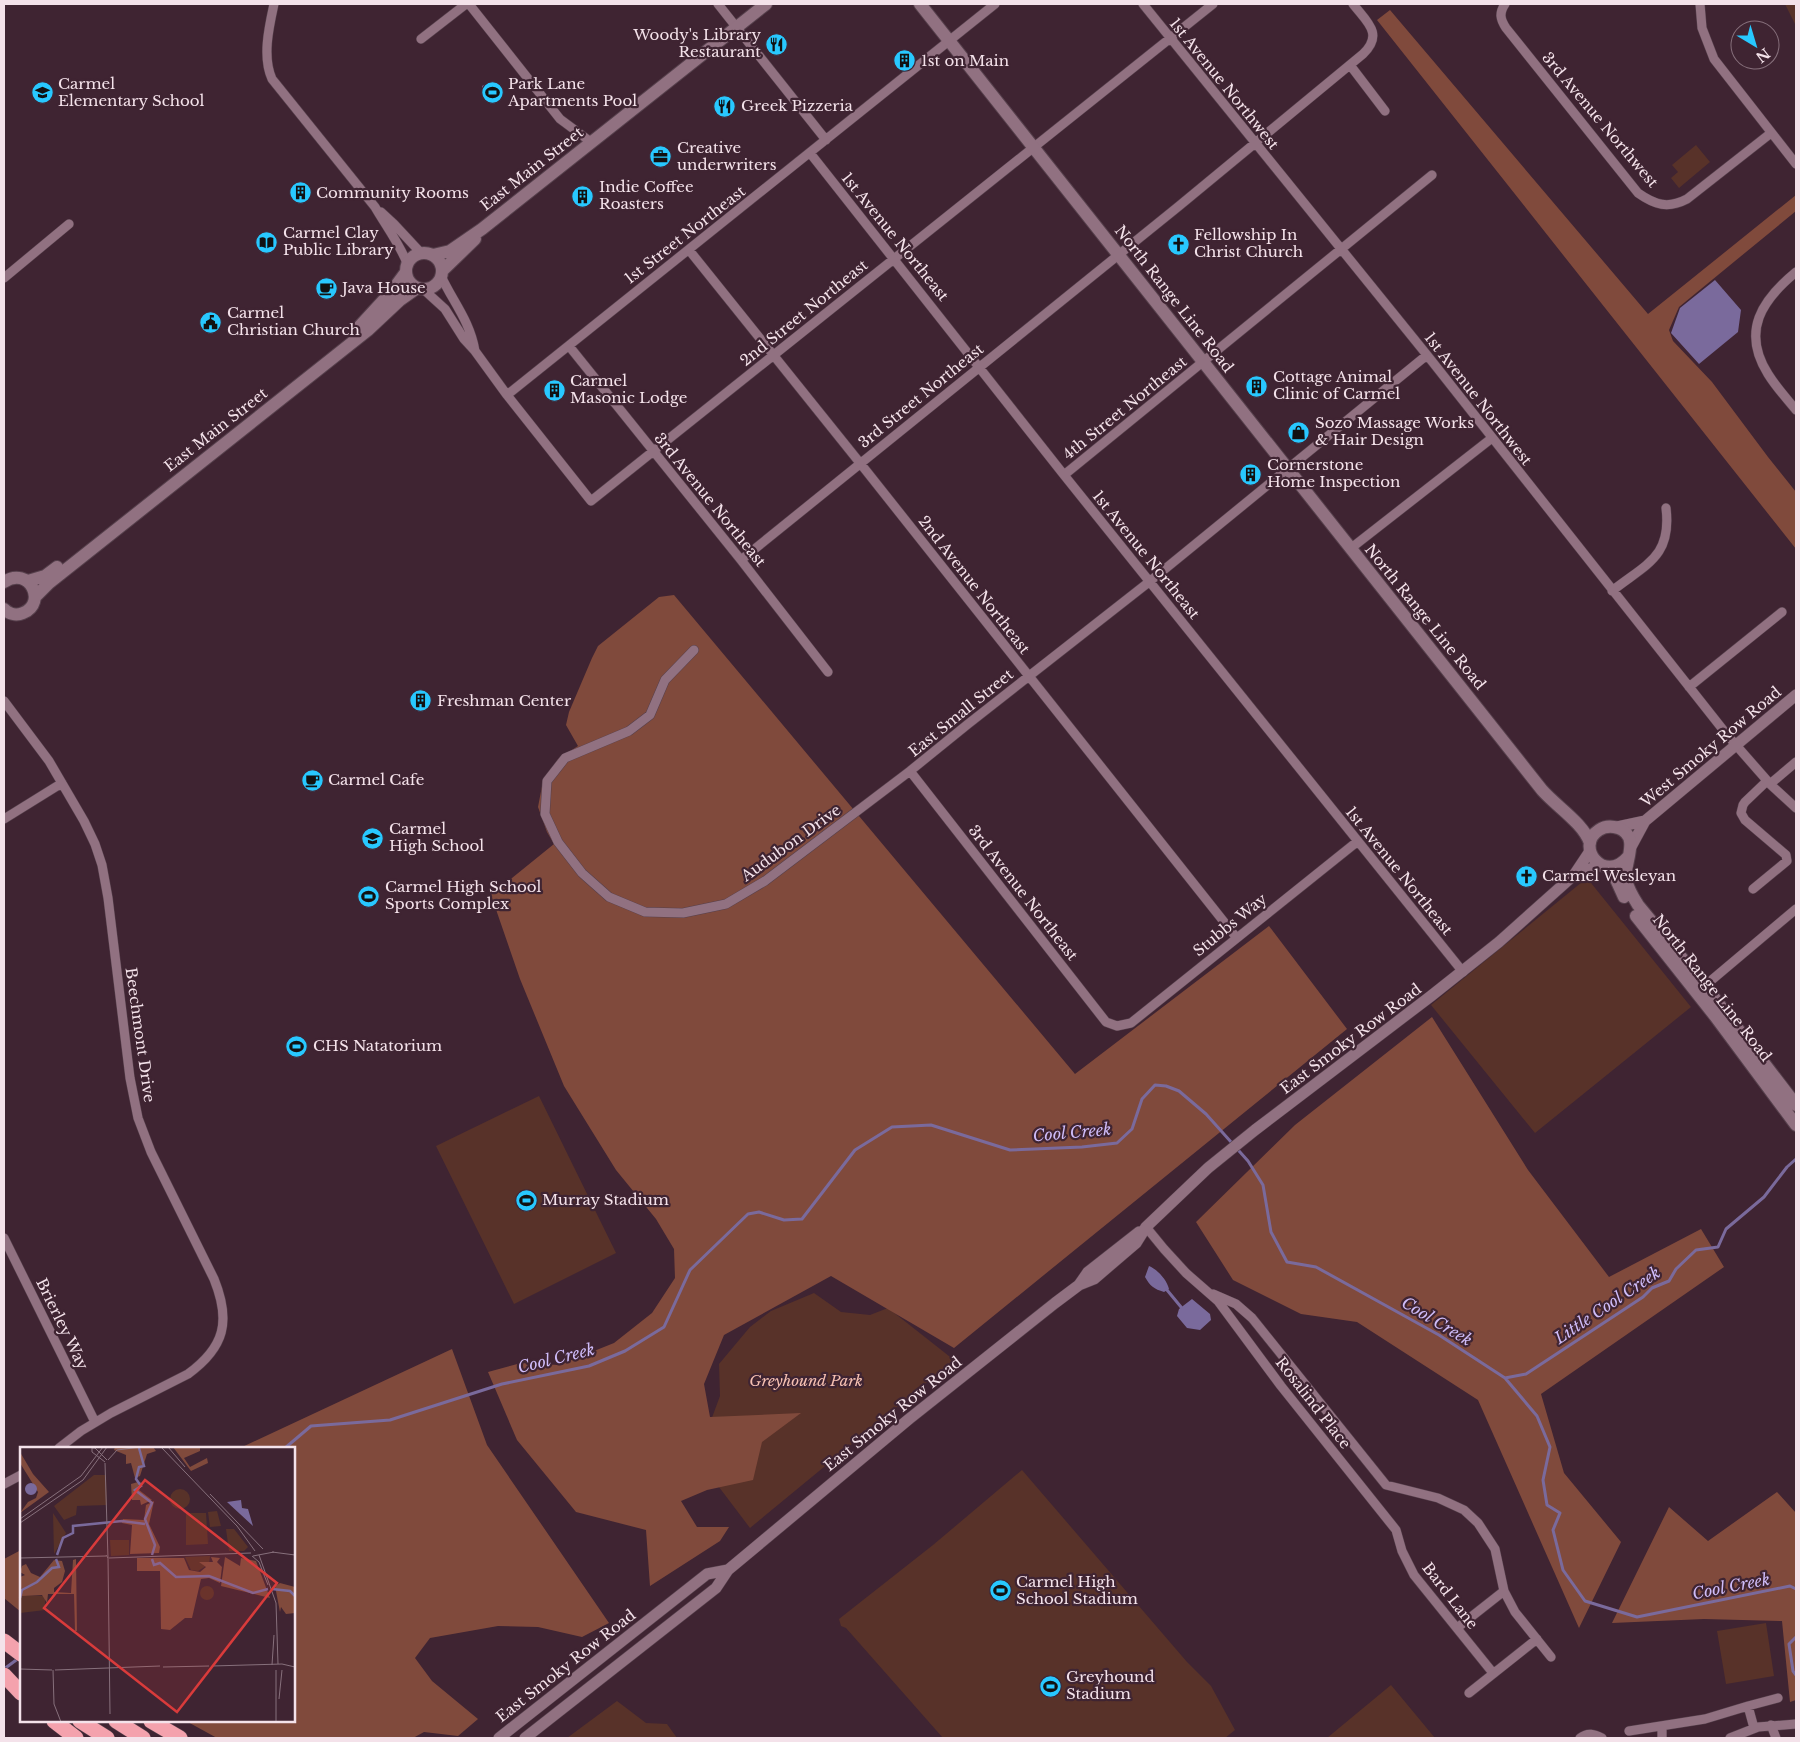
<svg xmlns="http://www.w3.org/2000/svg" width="1800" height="1742" font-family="'Libre Baskerville',serif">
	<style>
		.green { fill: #583229 }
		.forest { fill: #804a3c }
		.water { fill: #7a6a9c }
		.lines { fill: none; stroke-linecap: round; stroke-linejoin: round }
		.stream { stroke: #7a6a9c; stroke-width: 3 }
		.minor-casing { stroke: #56404c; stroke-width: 10 }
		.tertiary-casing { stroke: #56404c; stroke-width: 12 }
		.secondary-casing { stroke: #56404c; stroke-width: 14 }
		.motorway-casing { stroke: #56404c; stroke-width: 16 }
		.minor { stroke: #917181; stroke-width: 9 }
		.tertiary { stroke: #917181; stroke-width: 11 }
		.secondary { stroke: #917181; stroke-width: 12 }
		.motorway { stroke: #f4a2ad; stroke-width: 15 }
		.labels { text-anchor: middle; stroke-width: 4.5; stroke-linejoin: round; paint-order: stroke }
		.poi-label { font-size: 15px; fill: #f4e2ea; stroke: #3f2432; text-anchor: start }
		.street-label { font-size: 15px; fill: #f4e2ea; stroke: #3f2432 }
		.park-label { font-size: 15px; font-style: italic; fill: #f6c0b2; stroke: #3f2432 }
		.water-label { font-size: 16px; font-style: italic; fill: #cfbcf9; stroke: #3f2432 }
		.inset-river { fill: none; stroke: #7a6a9c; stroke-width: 2.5 }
		.inset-road { fill: none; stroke: #87707c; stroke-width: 1 }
		.view { fill: #d93b3b; fill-opacity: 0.15; stroke: #d93b3b; stroke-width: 2.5 }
		.inset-edge { fill: none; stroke: #f4e2ea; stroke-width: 2.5 }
	</style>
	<rect width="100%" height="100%" fill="#3f2432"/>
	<!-- green -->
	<path class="green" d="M1785,4H1796V26Z
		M1696,145L1710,162L1679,188L1671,178L1678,172L1672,165Z
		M1587,878L1691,1007L1535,1133L1431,1005Z
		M539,1096L616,1253L514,1304L436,1146Z
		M814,1293L841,1312L870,1315L888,1308L954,1360L750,1528L697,1458L720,1396L719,1364L750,1327L771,1311Z
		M1022,1470L1187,1662L1211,1686L1235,1730L1225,1738H943L846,1628L841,1626L839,1619L933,1545Z
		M1766,1623L1774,1676L1726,1684L1717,1631Z
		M1391,1685L1435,1738H1327Z
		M617,1701L646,1723L667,1724L677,1738H567Z"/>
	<!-- forest -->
	<path class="forest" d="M1390,10L1648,314L1796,195V211L1679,307L1669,330L1673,341L1712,382L1768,457L1796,492V549L1377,20Z
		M674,595L1075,1074L1269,926L1347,1029L954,1348L831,1276L724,1335L704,1384L710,1417L801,1413L762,1442L753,1480L707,1490L681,1501L697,1527H729L720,1541L650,1586L646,1530L576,1512L517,1440L488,1372L521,1363L559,1365L614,1343L652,1313L675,1278L674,1249L656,1219L616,1170L564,1086L520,979L491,895L554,844L547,832L538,807L543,781L558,759L578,746L566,725L569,712L592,658L598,646L659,597Z
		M1432,1017L1528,1170L1609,1277L1701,1229L1724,1267L1541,1394L1564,1473L1621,1542L1579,1628L1478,1400L1357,1322L1301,1314L1233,1280L1196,1222L1295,1125Z
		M452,1349L487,1445L609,1623L582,1637L538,1627L498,1626L430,1638L415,1658L432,1681L478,1719L458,1736L424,1732L413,1738H217L186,1721H294V1448H240Z
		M1777,1492L1796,1513V1700L1790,1702L1782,1621L1704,1619L1612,1623L1669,1507L1708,1541Z
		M21,1550V1612L4,1598V1559Z"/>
	<!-- water -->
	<path class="water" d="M484,85L492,89L495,86L502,94L500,99L496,101L489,100L483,92L482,86Z
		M1715,280L1741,310L1738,332L1699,364L1671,333L1680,308Z
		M1149,1266C1157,1269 1167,1280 1169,1289L1164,1292C1154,1289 1150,1286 1145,1277Z
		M1192,1299L1210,1314L1211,1320L1200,1330L1187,1328L1177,1316L1179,1309Z"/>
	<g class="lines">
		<!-- stream -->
		<path class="stream" d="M1167,1290L1181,1307
			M1505,1378L1526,1374L1643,1297L1652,1288L1669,1281L1676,1269L1696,1250L1718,1247L1726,1229L1764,1197L1787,1167L1796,1159
			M285,1448L311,1426L390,1420L502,1384L589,1366L625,1351L664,1327L690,1270L748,1214L759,1212L784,1220L802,1219L855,1150L892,1127L931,1125L1010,1150L1082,1147L1117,1143L1132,1129L1142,1099L1155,1085L1166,1086L1179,1091L1206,1114L1248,1161L1263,1185L1271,1232L1287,1262L1316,1267L1439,1335L1505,1378L1537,1416L1550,1447L1543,1480L1547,1505L1560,1513L1553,1530L1563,1570L1585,1601L1637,1617L1790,1586L1796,1589
			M1796,1637L1789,1644L1793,1671L1796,1675
			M4,1669L19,1658"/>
		<defs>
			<path id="minor" d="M274,4C269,27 262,57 272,79L375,207C386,226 399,243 407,263
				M469,4L560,119L591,142
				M718,4L826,140
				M1143,4L1427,355L1728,736L1771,785L1796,808
				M1505,4C1499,13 1500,19 1506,28L1638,193C1655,205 1668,209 1687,199L1771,133
				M1700,4L1702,28L1714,59L1796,164
				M421,39L466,4
				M1350,65L1385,111
				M810,153L1064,475L1463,972
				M381,212L394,224L421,253
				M689,250L860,463L1236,937
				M1796,272C1762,300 1741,331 1768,374C1776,387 1787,399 1796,410
				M441,276C453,302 470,321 475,351
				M4,278L69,224
				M423,289L445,309L464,339L475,351L507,395L591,501L1213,4
				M569,346L741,560L828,672
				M507,395L995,4
				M1064,475L1432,175
				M1350,549L1492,438
				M741,560L1179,206L1363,54C1384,34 1367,22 1353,4
				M1612,591C1646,564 1672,557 1666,508
				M694,650L665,680L650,715L629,731L565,758L547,781L545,814L558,842L582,873L609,897L645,912L683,913L726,904L765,881L910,771L968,724L1149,582L1427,355
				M1689,687L1782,612
				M4,701L49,761L84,821L95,844L102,865L108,898L130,1078L138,1118L151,1152L214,1279C231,1321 225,1347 188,1374L111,1413L81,1431L59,1448
				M910,771L1106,1022L1117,1026L1131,1023L1358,841
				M1770,784L1796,762
				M4,819L62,783
				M1753,889L1787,861L1786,855L1745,820L1741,813L1743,805L1745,802L1767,781
				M1701,989L1796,909
				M1146,1227L1164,1249L1186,1273L1218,1301L1281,1386L1396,1530L1402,1551L1414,1575L1493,1673
				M4,1238L95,1422
				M1213,1294L1236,1304L1252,1318L1386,1485L1438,1498L1464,1510L1478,1523L1495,1549L1504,1591L1515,1612L1551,1657
				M4,1484L21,1475
				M1457,1628L1504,1591
				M1469,1693L1537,1639
				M1748,1706L1778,1698
				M1771,1725L1776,1738
				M1629,1731L1705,1719L1748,1706L1754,1728
				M1580,1738C1588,1732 1594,1734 1602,1738
				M1662,1738V1727
				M1730,1738L1758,1727L1796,1724"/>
			<path id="tertiary" d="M1617,827L1645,821
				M1631,847L1645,821L1796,695
				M1574,875L1601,865
				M1079,1285L1088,1272L1139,1232
				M499,1738L707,1574L728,1570
				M525,1738L716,1588L728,1570L909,1419L1055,1303L1079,1285L1094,1279L1136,1243L1146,1227L1208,1168L1255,1130L1431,996L1499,942L1574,875L1590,851"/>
			<path id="secondary" d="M920,4L1542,790C1557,807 1583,823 1590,843
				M406 271a18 18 0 1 1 36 0a18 18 0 1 1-36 0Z
				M433,255L450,251L482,229L766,4
				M442,271L475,239
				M358,328L392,291L406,272
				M28,581L45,576L57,567
				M4,582C29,565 48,603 23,613C16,616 9,614 4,609
				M35,597L49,583L368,330L400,300L417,288
				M1628,857C1604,885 1574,846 1599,830C1605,826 1612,826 1618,828C1642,837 1623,863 1626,880C1628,889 1633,897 1638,905L1705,986L1796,1105
				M1607,867L1614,875L1624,897
				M1636,916L1715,1016L1796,1125"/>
			<path id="motorway" d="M4,1641L21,1654
				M4,1675L21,1693
				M54,1721L76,1738
				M80,1721L107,1738
				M116,1721L143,1738
				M151,1721L180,1738"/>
		</defs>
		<!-- minor casing -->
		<use href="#minor" class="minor-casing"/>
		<!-- tertiary casing -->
		<use href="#tertiary" class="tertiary-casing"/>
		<!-- secondary casing -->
		<use href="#secondary" class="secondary-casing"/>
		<!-- motorway casing -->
		<use href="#motorway" class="motorway-casing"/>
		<!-- minor -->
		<use href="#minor" class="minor"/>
		<!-- tertiary -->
		<use href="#tertiary" class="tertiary"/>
		<!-- secondary -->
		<use href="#secondary" class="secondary"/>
		<!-- motorway -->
		<use href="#motorway" class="motorway"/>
	</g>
	<!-- icons -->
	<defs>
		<symbol id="restaurant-disc" viewBox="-11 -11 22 22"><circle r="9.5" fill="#28c8ff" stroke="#3f2432"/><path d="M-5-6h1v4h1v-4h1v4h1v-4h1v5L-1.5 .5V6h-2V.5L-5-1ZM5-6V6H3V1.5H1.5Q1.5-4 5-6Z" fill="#111"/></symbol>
		<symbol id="building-disc" viewBox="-11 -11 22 22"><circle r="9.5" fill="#28c8ff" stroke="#3f2432"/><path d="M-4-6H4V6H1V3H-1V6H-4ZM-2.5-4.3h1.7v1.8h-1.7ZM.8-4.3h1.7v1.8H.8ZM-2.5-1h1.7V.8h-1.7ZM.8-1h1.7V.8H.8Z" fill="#111"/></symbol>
		<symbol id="school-disc" viewBox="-11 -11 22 22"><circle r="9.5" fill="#28c8ff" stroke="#3f2432"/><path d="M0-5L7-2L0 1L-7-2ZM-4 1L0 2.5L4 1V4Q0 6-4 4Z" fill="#111"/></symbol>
		<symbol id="stadium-disc" viewBox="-11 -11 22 22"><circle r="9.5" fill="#28c8ff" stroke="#3f2432"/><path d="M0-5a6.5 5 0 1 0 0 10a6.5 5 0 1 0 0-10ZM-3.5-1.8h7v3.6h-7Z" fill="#111"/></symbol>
		<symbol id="office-disc" viewBox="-11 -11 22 22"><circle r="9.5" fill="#28c8ff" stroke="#3f2432"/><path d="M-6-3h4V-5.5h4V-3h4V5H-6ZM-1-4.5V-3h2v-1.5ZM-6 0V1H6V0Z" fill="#111"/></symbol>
		<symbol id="library-disc" viewBox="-11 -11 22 22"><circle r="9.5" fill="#28c8ff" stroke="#3f2432"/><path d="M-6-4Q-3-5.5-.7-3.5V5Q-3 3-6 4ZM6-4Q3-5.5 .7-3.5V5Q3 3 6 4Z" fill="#111"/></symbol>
		<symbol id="church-disc" viewBox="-11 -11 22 22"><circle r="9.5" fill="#28c8ff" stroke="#3f2432"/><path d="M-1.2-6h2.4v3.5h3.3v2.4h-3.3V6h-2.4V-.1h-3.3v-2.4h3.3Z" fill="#111"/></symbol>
		<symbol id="cafe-disc" viewBox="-11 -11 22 22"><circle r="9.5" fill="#28c8ff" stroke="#3f2432"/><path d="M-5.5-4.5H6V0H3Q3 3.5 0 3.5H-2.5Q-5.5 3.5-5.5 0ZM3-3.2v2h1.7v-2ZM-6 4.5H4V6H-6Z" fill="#111"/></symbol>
		<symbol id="civic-disc" viewBox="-11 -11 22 22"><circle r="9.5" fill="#28c8ff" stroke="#3f2432"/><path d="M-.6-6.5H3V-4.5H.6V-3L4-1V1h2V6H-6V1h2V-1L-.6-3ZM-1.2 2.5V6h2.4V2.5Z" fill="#111"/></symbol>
		<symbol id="shop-disc" viewBox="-11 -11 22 22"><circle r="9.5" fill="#28c8ff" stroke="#3f2432"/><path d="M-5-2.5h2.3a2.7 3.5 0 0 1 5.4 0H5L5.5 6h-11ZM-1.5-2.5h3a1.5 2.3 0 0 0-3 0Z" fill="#111"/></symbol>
	</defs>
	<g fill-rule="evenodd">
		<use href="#restaurant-disc" x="764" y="32" width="25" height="25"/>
		<use href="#building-disc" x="892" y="48" width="25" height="25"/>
		<use href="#school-disc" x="30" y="80" width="25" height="25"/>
		<use href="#stadium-disc" x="480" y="80" width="25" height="25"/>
		<use href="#restaurant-disc" x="712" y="94" width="25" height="25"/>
		<use href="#office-disc" x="648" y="144" width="25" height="25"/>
		<use href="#building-disc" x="288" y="180" width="25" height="25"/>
		<use href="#building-disc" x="570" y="184" width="25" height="25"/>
		<use href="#library-disc" x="254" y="230" width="25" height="25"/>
		<use href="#church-disc" x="1166" y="232" width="25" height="25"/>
		<use href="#cafe-disc" x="314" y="276" width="25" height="25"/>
		<use href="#civic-disc" x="198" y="310" width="25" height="25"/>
		<use href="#building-disc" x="1244" y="374" width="25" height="25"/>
		<use href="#building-disc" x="542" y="378" width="25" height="25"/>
		<use href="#shop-disc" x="1286" y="420" width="25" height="25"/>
		<use href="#building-disc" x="1238" y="462" width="25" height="25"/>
		<use href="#building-disc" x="408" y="688" width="25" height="25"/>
		<use href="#cafe-disc" x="300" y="768" width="25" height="25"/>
		<use href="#school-disc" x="360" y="826" width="25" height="25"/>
		<use href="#church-disc" x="1514" y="864" width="25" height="25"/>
		<use href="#stadium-disc" x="356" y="884" width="25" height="25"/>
		<use href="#stadium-disc" x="284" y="1034" width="25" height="25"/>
		<use href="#stadium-disc" x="514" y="1188" width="25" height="25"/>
		<use href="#stadium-disc" x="988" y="1578" width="25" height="25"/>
		<use href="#stadium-disc" x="1038" y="1674" width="25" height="25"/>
	</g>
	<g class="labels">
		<!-- poi labels -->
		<g class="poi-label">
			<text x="761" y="40" text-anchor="end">Woody's Library<tspan x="761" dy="17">Restaurant</tspan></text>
			<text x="921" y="66">1st on Main</text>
			<text x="58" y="89">Carmel<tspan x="58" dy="17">Elementary School</tspan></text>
			<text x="508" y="89">Park Lane<tspan x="508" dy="17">Apartments Pool</tspan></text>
			<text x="741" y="111">Greek Pizzeria</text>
			<text x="677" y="153">Creative<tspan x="677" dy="17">underwriters</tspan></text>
			<text x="599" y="192">Indie Coffee<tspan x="599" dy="17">Roasters</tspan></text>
			<text x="316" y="198">Community Rooms</text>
			<text x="283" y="238">Carmel Clay<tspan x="283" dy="17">Public Library</tspan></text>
			<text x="1194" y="240">Fellowship In<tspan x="1194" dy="17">Christ Church</tspan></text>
			<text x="342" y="293">Java House</text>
			<text x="227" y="318">Carmel<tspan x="227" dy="17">Christian Church</tspan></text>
			<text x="1273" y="382">Cottage Animal<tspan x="1273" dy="17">Clinic of Carmel</tspan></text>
			<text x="570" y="386">Carmel<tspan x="570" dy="17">Masonic Lodge</tspan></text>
			<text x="1315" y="428">Sozo Massage Works<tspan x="1315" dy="17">&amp; Hair Design</tspan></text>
			<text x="1267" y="470">Cornerstone<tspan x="1267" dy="17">Home Inspection</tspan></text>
			<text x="437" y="706">Freshman Center</text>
			<text x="328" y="785">Carmel Cafe</text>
			<text x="389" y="834">Carmel<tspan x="389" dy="17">High School</tspan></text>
			<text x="1542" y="881">Carmel Wesleyan</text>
			<text x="385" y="892">Carmel High School<tspan x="385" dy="17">Sports Complex</tspan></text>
			<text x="313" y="1051">CHS Natatorium</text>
			<text x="542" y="1205">Murray Stadium</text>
			<text x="1016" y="1587">Carmel High<tspan x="1016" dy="17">School Stadium</tspan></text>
			<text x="1066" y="1682">Greyhound<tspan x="1066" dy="17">Stadium</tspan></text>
		</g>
		<!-- street labels -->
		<g class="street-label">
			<text transform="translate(1224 84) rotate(51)" y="5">1st Avenue Northwest</text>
			<text transform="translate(1600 120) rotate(50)" y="5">3rd Avenue Northwest</text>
			<text transform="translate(532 169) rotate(-38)" y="5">East Main Street</text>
			<text transform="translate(685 235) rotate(-38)" y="5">1st Street Northeast</text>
			<text transform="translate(895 237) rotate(51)" y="5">1st Avenue Northeast</text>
			<text transform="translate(1174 299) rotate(52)" y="5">North Range Line Road</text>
			<text transform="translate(804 313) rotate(-39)" y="5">2nd Street Northeast</text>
			<text transform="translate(921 396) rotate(-39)" y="5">3rd Street Northeast</text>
			<text transform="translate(1478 399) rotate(52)" y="5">1st Avenue Northwest</text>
			<text transform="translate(1125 408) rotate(-39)" y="5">4th Street Northeast</text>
			<text transform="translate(216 430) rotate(-38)" y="5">East Main Street</text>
			<text transform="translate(710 500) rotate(51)" y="5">3rd Avenue Northeast</text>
			<text transform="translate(1146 555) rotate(51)" y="5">1st Avenue Northeast</text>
			<text transform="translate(974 585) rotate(52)" y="5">2nd Avenue Northeast</text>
			<text transform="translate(1425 617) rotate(51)" y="5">North Range Line Road</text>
			<text transform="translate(961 713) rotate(-39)" y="5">East Small Street</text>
			<text transform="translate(1711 747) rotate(-40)" y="5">West Smoky Row Road</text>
			<text transform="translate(791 843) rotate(-36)" y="5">Audubon Drive</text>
			<text transform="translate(1399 871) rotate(51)" y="5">1st Avenue Northeast</text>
			<text transform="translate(1023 893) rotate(52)" y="5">3rd Avenue Northeast</text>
			<text transform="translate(1230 925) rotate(-39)" y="5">Stubbs Way</text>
			<text transform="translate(1712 988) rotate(52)" y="5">North Range Line Road</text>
			<text transform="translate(140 1035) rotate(82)" y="5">Beechmont Drive</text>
			<text transform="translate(1351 1039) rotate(-37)" y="5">East Smoky Row Road</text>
			<text transform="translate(62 1324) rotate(64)" y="5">Brierley Way</text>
			<text transform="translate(1313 1403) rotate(52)" y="5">Rosalind Place</text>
			<text transform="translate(893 1414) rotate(-39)" y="5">East Smoky Row Road</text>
			<text transform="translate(1450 1596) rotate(52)" y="5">Bard Lane</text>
			<text transform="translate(566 1666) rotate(-38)" y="5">East Smoky Row Road</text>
		</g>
		<!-- park labels -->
		<g class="park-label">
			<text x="806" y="1386">Greyhound Park</text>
		</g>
		<!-- water labels -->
		<g class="water-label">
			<text transform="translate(1072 1132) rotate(-5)" y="6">Cool Creek</text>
			<text transform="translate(1607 1305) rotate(-34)" y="6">Little Cool Creek</text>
			<text transform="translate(1437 1321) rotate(31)" y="6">Cool Creek</text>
			<text transform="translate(556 1358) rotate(-14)" y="6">Cool Creek</text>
			<text transform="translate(1731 1586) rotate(-11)" y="6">Cool Creek</text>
		</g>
	</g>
	<!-- overview -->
	<g transform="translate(20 1447)">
		<rect width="275" height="275" fill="#3f2432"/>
		<path d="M74,28H86L87,58L57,59L56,68L44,73L34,59ZM150 52a10 10 0 1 1 20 0a10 10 0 1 1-20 0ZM197,64L201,79L190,80L188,65ZM33,66L46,86L34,107ZM166,66H186L188,97L166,98ZM206,82H214L228,100L224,104H209ZM90,93H109V108L91,109ZM190,109L189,117L178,124L171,123L165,110ZM180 146a7 7 0 1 1 14 0a7 7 0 1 1-14 0ZM0,148L25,149V163L0,166Z" fill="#583229"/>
		<path d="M95,0H133L136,4L127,7L120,29L115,31L111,16L106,17V8L94,3ZM153,0H180V4L164,11L170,20L187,11L188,16L171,24ZM0,5L13,27L29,45L0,66L8,55L16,51L18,45L0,16ZM118,35L123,36L119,43L132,53L121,58L120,53H112L111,37ZM134,54L129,77L140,100L139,106L110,107L112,78L102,76L103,72L124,73L126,58ZM191,110L200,111L197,115L202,120L200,136L189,131L181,132L172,171H165L150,183L141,182L140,124H117V111H164L169,123L180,125L186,120L179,115H193ZM205,110L220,119L221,111L236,114L250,151L201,139ZM56,112L57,184H55L54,147H28L27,156L22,148L2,149L0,130L5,128L0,125L2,119L6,117L11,126L20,130L34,113L42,114L45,124L42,135L34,141V145L51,146L53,113ZM260,136L275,140V166L266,167L261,160L260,165L255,139Z" fill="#804a3c"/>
		<path d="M5 42a6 6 0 1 1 12 0a6 6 0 1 1-12 0ZM221,53L222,61L228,62L233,79L207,55Z" fill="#7a6a9c"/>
		<path class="inset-river" d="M119,1L124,19L119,20L116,32L121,39L115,43L132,56L125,72L135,98L132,108M37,108L43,91L53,86V79L102,74L125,77M132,112L134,118L140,116L156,130L189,129L233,146L248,142M252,142L270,144L275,149M0,151L2,143L17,135L32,121L39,120L36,112"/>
		<path class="inset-road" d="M141,0L217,79L235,104M148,0L165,20M88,13L97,3L121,0M85,15L72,5V1H75L87,13M85,16L88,111L86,108M190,47L243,102M0,72L61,29L83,0M0,76L63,33L87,0M252,105L275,108M239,108L256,156L258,217M232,109L239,115L248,138M233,109L254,105M0,111L86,109M88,111L90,267M89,111L231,106M252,218L254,188M192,219L262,217L275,220M143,220L189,219M0,222L32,223M33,223L34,257L41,275M35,223L140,219M256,223V275M259,252L262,223"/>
		<path class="view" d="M125,33L257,136L157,265L24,161Z"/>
		<rect width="275" height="275" class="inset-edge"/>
	</g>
	<!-- border -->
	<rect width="1800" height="1742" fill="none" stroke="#f4e2ea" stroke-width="10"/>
	<!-- north arrow -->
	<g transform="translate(1755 45) rotate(142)"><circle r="24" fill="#3f2432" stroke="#87707c"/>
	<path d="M0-4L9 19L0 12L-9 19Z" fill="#28c8ff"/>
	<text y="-8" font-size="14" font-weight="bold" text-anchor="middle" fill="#f4e2ea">N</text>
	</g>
</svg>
